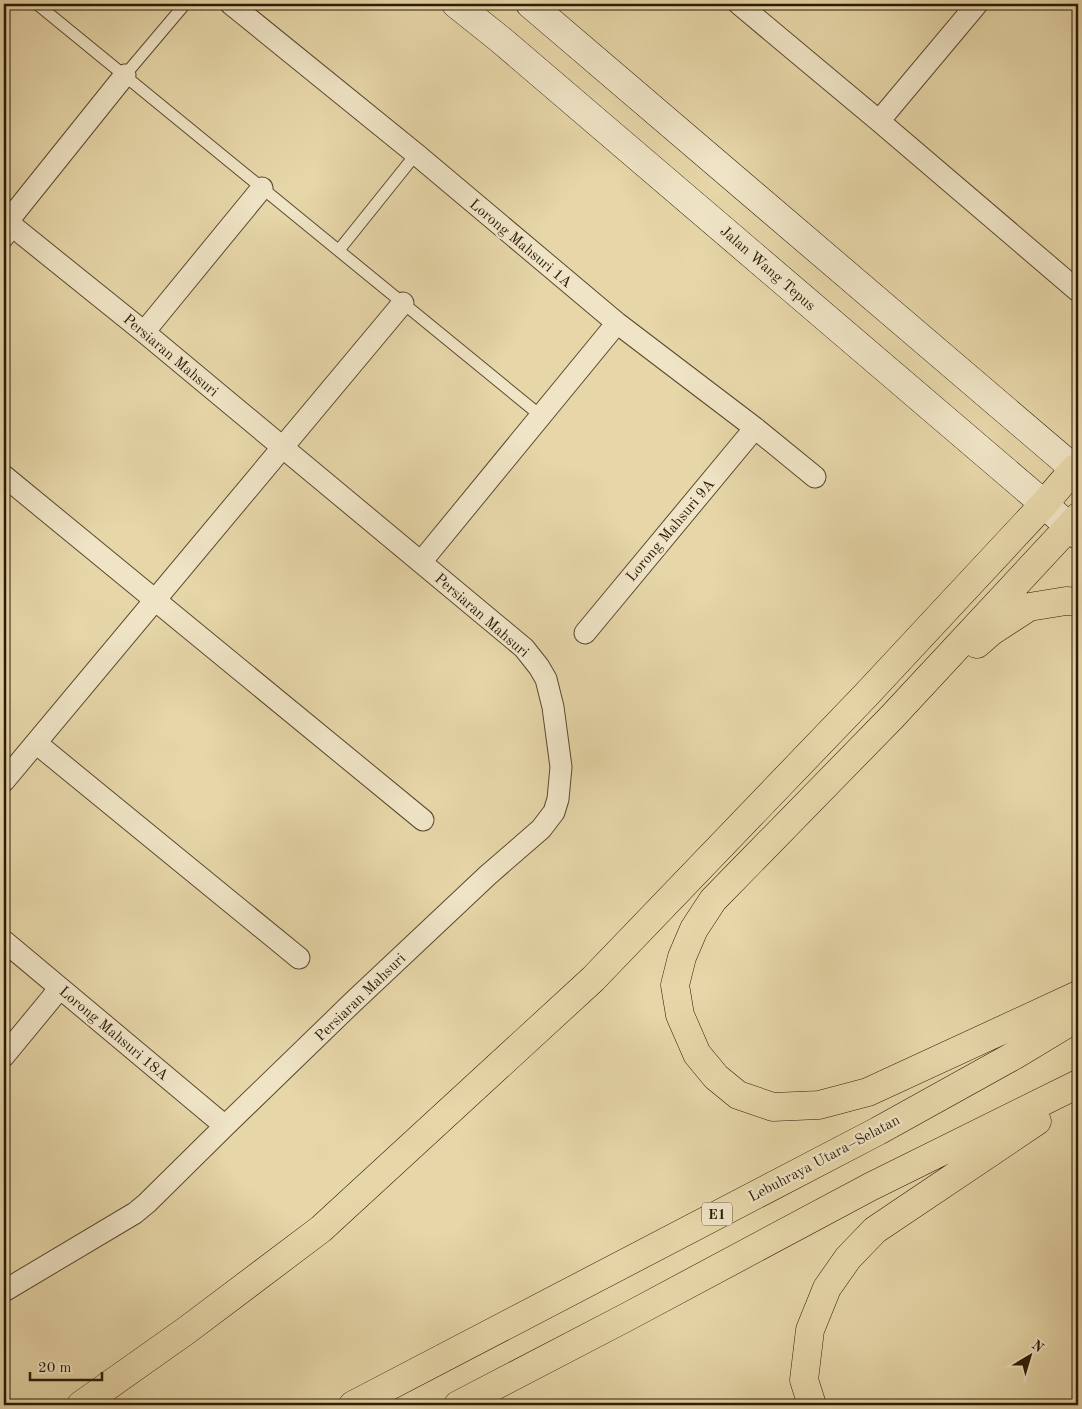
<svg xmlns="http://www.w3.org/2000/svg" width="1082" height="1409" font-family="'Old Standard TT',serif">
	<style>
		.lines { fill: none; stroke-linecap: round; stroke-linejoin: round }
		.service-casing { stroke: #5a492f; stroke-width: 13 }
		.minor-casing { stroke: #5a492f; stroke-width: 23 }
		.secondary-casing { stroke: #2b1a07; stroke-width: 29 }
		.motorway-casing { stroke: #2b1a07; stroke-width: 29 }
		.service { stroke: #efe4c6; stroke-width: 11 }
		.minor { stroke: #efe4c6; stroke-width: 21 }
		.secondary { stroke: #efe4c6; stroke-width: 28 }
		.motorway { stroke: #e6d6a8; stroke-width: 28 }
		.labels { text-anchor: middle; stroke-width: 4.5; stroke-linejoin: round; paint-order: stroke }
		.shield { fill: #efe4c6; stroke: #665740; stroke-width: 1 }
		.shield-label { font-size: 14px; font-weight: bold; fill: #2b1a07 }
		.street-label { font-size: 15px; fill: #2b1a07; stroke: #efe4c6 }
	</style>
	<rect width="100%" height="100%" fill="#e6d6a8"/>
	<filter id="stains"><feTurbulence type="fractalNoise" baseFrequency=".004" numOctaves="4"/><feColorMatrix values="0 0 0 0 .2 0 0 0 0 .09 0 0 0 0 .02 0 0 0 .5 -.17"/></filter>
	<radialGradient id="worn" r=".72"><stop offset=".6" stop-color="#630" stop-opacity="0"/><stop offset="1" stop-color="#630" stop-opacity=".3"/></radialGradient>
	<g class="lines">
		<defs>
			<path id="service" d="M37,4L541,416
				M125,75L185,4
				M4,244L16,229
				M339,250L416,154"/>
			<path id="minor" d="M231,4L416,154L617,323L755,428L815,477
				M739,4L879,121L1078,291
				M879,121L977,4
				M4,218L16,229L144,332L524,648L539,667L546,679L553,707L561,767L558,799L554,812L541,829L488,875L353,1002L225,1126L147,1203L135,1213L4,1291
				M8,221L125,75
				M144,332L262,188
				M4,476L423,820
				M421,562L617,323
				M585,633L755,428
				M36,743L299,958
				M4,781L403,303
				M4,941L225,1126
				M4,1056L60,988"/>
			<path id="secondary" d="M456,4L501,40L1044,504L1078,535
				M530,4L1078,472"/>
			<path id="motorway" d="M1078,517L891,718L713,900L694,929L682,957L675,985L680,1015L697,1054L716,1077L738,1095L773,1107L819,1105L868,1092L1078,995
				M977,644L992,631L1029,607L1066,601L1078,602
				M81,1405L187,1330L321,1229L593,979L866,695L1044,504L1074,469
				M353,1405L878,1131L1015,1055L1078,1017
				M458,1405L625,1318L870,1187L1078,1084
				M812,1405L804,1380L810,1330L827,1288L848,1258L875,1230L1037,1121"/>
		</defs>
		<!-- service casing -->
		<use href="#service" class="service-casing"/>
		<!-- minor casing -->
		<use href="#minor" class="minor-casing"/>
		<!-- secondary casing -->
		<use href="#secondary" class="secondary-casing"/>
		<!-- motorway casing -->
		<use href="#motorway" class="motorway-casing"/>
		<!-- service -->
		<use href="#service" class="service"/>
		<!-- minor -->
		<use href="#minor" class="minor"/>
		<!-- secondary -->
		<use href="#secondary" class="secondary"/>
		<!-- motorway -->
		<use href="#motorway" class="motorway"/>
	</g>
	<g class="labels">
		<!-- shield labels -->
		<rect class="shield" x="702" y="1202.5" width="30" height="23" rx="4"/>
		<g class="shield-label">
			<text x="717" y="1219">E1</text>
		</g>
		<!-- street labels -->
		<g class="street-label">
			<text transform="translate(521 243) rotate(40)" y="5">Lorong Mahsuri 1A</text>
			<text transform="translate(768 268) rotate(41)" y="5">Jalan Wang Tepus</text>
			<text transform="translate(171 355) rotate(40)" y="5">Persiaran Mahsuri</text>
			<text transform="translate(670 530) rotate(-50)" y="5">Lorong Mahsuri 9A</text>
			<text transform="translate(482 615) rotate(41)" y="5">Persiaran Mahsuri</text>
			<text transform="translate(360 997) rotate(-44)" y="5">Persiaran Mahsuri</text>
			<text transform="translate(114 1033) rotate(40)" y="5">Lorong Mahsuri 18A</text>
			<text transform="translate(824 1158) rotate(-28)" y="5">Lebuhraya Utara–Selatan</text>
		</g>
	</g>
	<!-- margin -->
	<rect width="1082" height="1409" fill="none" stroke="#e6d6a8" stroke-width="20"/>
	<rect x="5" y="5" width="1072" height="1399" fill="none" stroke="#2b1a07" stroke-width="2.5"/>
	<rect x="10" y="10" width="1062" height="1389" fill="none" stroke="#2b1a07"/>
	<!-- north arrow -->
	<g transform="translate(1030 1356) rotate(38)" stroke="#efe4c6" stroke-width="4" paint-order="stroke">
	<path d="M0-4L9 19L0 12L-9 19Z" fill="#2b1a07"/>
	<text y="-8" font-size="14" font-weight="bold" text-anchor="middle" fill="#2b1a07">N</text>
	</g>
	<!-- scale -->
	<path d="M30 1372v8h72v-8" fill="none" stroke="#2b1a07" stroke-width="2.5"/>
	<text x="38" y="1372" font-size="15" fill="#2b1a07" stroke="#efe4c6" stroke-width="4" paint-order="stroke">20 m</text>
	<rect width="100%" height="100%" filter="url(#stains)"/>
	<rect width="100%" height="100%" fill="url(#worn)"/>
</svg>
